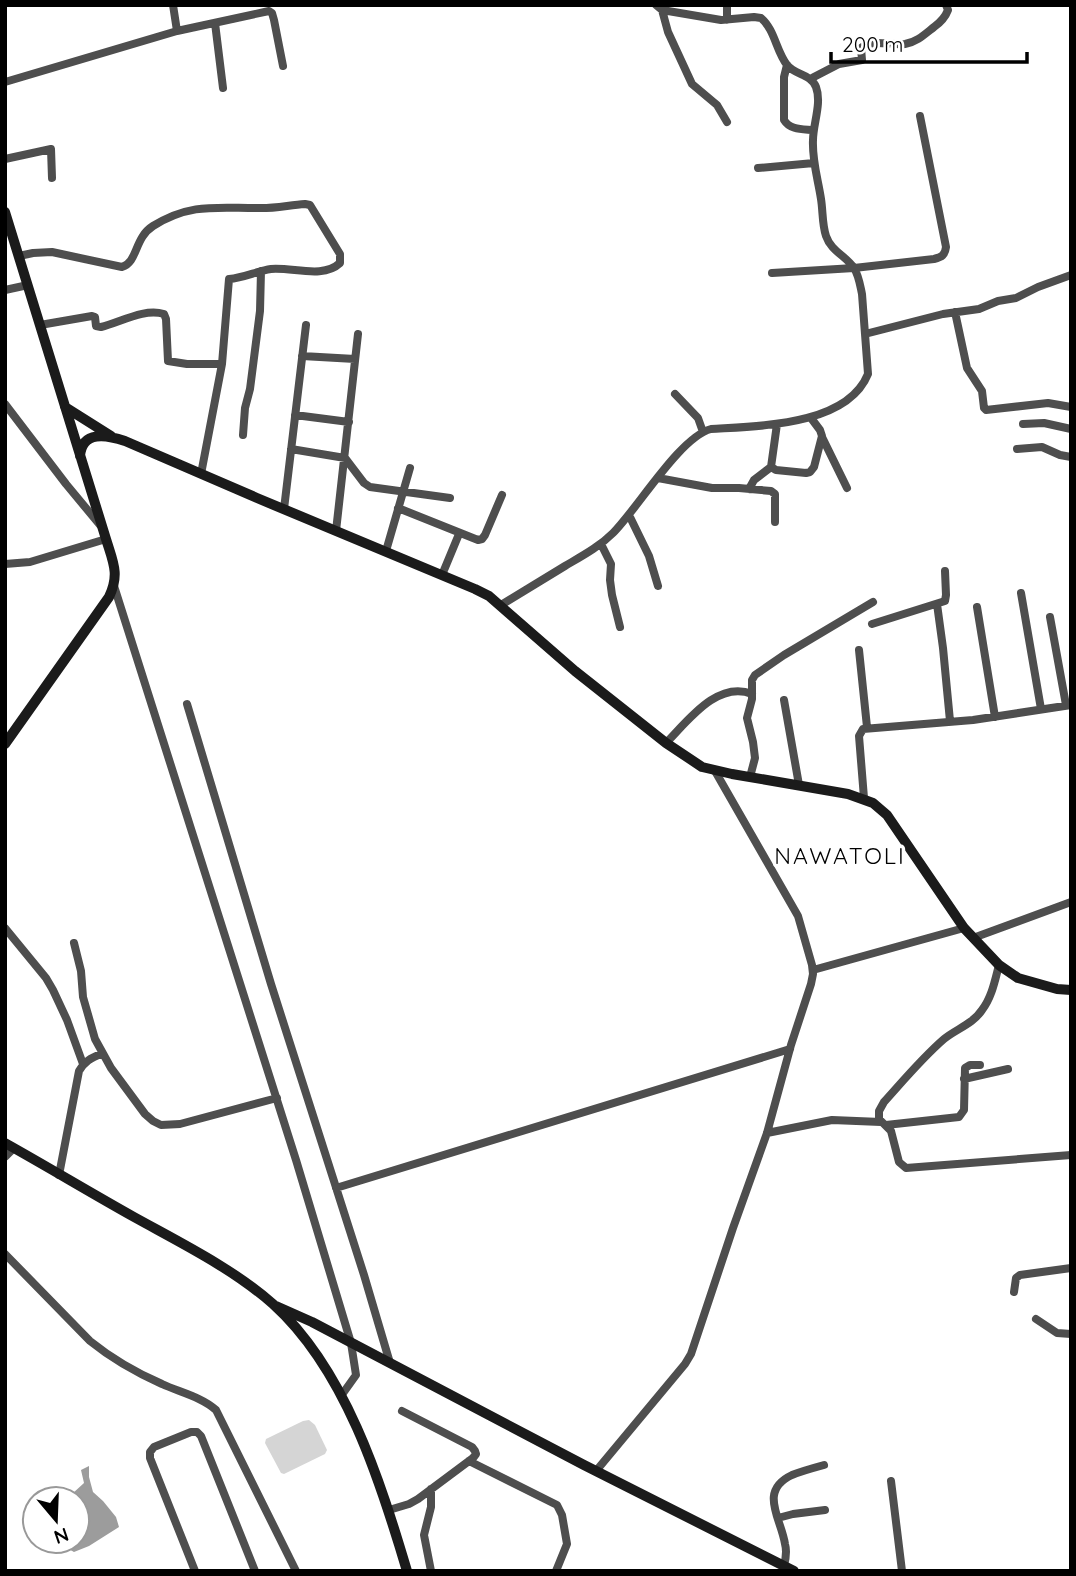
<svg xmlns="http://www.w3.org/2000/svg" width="1076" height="1576" font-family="Quicksand,sans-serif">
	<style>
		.green { fill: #d5d5d5 }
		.water { fill: #9c9c9c }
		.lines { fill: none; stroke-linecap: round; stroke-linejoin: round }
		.street { stroke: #4e4e4e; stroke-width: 8 }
		.secondary { stroke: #1b1b1b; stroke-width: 10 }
		.labels { text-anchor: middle; stroke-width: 7; stroke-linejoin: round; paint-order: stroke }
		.neighbourhood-label { font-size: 23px; letter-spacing: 2px; fill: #000; stroke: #fff }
	</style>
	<rect width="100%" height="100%" fill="#fff"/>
	<!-- green -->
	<path class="green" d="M309,1420L315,1425L327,1450L325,1454L284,1474L281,1473L265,1443L266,1439L303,1421Z"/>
	<!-- water -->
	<path class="water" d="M89,1466V1477L93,1492L103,1501L116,1517L119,1527L89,1546L74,1552L65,1547V1541H77V1499H58V1497L72,1494L84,1483L81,1470Z"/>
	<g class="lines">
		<!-- street -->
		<path class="street" d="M727,5V20
			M662,10L668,32L692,84L717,105L727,122
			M215,23L223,88
			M177,31L269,11L272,13L274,20L283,66
			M787,65L784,77V120C790,130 802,129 813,130
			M810,79L839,64L862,60L861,48C874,38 890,46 905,44C917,42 925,34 934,27C941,22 945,18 948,10L946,5
			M5,82L177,31L173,5
			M5,159L51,149L52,178
			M758,168L814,163
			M19,256L33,253L52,252L122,267C138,262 134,238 153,226C190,203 216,208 257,208C273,209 289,205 305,204L310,205L340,254V263C323,279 293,267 271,269C257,271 244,278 229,279L222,364L201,474
			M772,273L854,268L934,259C942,257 945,255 946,247L920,116
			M5,290L28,285
			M955,312L967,368L982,391L984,408L986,410L1048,403L1071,407
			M40,325L92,316L95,317L96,326L101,327C121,322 144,308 164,314L166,319L168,361L187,364H222
			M865,334L943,314L979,309L998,301L1016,298L1038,287L1071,275
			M302,356L355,359
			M675,394L698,418L703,432
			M5,404L66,484L100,525
			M295,415L349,422
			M777,424L771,467L776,470L806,473L810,472L814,467L822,436L820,430L811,418
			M1023,424L1044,423L1071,429
			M243,435L245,408L250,389L260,311L261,271
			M822,437L847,488
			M291,449L345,458L364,483L370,487L450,498
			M1017,449L1042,447L1060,455L1071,457
			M658,478L712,488H739L771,491L775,494V522
			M749,489L754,480L771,467
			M398,508L478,540L482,539L485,535L502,495
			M284,509L306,325
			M629,515L649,556L658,586
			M336,531L358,334
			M601,544L611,564L610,580L612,595L620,627
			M386,551L410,468
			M5,564L30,562L106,539
			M442,575L459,534
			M114,586L296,1160L351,1343L356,1375L341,1396
			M1021,593L1041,709
			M937,604L943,648L950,721
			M501,605C522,592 544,579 565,566C582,556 599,547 613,533C638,508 680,437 711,429C758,426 847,426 868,374L862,294C860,285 859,276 854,268C846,256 831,251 826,236C822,224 823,211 821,199C818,179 812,161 813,140C813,124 822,103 816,87C811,74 795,75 787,65C776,51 775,30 761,18L754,17L721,20L668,11L662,10L656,5
			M977,607L995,717
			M1050,617L1066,705
			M872,624L945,601L946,595L945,571
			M859,650L867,727
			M784,700L799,785
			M187,704L271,984L364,1275L390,1363
			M666,743C687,722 717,680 752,694
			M750,777L755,758L753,742L747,718L752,699V680L755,675L784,655L873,602
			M864,798L859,736L863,729L973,720L1071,705
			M5,928L46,978L53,990L67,1020L83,1064
			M973,938L1071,902
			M74,943L81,971L83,997L95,1039L111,1068L145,1114L153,1121L161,1125L180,1124L277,1098
			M999,965C995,980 992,997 982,1010C973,1024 956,1029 944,1039C922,1058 903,1081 884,1102L879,1111V1119L891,1131L899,1162L906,1168L1071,1155
			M813,970L964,928
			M964,1079L1008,1069
			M886,1125L959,1117L964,1110L965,1068L970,1065H980
			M767,1133L832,1120L881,1122
			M5,1157L14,1148
			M59,1175L79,1071C85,1061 91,1058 101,1054
			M336,1188L790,1049
			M5,1254L90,1341C111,1358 137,1373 162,1384C179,1392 202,1397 216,1410L296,1571
			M1014,1292L1016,1278L1020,1275L1071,1268
			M1036,1319L1057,1333L1071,1334
			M469,1461L557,1505L562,1515L567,1544L556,1571
			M596,1471L685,1364L691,1354L733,1228L767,1133L791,1045L811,984L813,974L812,965L798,916L715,771
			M891,1481L902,1571
			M431,1489V1507L424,1535L431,1571
			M389,1510L409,1504L418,1499L473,1458L476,1454L475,1451L472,1447L402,1411
			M778,1518L793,1514L825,1510
			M784,1566C786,1558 787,1551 785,1544C781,1518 758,1491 792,1475C802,1471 813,1468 824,1465
			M195,1571L150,1458V1452L154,1447L191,1432H197L201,1436L255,1571"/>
		<!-- secondary -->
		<path class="secondary" d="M5,212L106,539C113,562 120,574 109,597L5,744
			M65,407L111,436
			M80,456C82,430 107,435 125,441L257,498L475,589L489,596L575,671L666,743L702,767L732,774L848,794L873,803L887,815L964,928L999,965L1018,978L1057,989L1071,990
			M5,1143C48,1167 91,1193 134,1217C181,1243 232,1268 273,1304C345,1369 380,1480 407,1571
			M276,1306L312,1322L584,1465L794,1571"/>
	</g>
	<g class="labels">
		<!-- neighbourhood labels -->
		<g class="neighbourhood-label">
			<text x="840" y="864">NAWATOLI</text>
		</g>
	</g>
	<!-- border -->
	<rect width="1076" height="1576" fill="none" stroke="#000000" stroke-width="14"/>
	<!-- north arrow -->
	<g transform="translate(56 1520) rotate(161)"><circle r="33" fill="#ffffff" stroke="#999999" stroke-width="2"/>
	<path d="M0-5L12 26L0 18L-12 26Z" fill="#000000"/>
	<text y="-10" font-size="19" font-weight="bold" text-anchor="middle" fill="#000000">N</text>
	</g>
	<!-- scale -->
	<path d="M831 52v10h196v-10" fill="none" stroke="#000000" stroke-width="3.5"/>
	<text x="842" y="52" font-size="21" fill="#000000" stroke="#ffffff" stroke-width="5" paint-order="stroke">200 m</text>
</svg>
